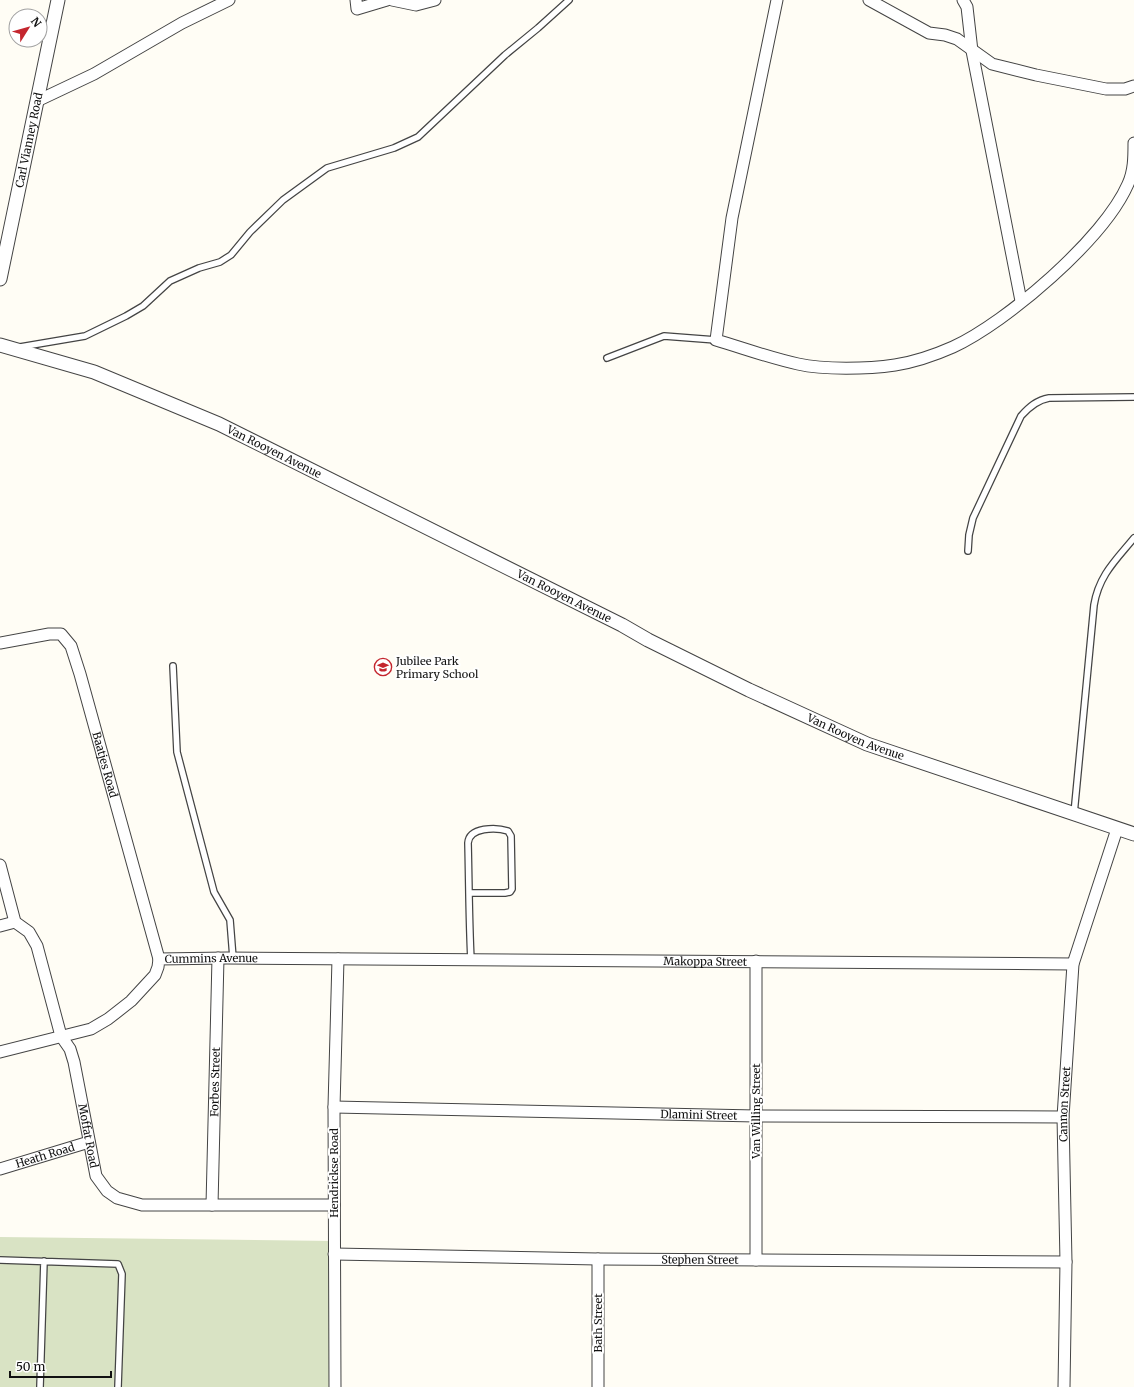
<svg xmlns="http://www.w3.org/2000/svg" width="1134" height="1387" font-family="Merriweather,serif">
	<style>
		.cemetery { fill: #d9e3c4 }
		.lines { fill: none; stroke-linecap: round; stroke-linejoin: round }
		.service-casing { stroke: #444; stroke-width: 8 }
		.minor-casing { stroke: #444; stroke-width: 13 }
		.tertiary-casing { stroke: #444; stroke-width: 15 }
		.service { stroke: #fff; stroke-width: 5.5 }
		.minor { stroke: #fff; stroke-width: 11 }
		.tertiary { stroke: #fff; stroke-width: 13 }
		.labels { text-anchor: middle; stroke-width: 4; stroke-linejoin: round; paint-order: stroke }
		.street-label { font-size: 11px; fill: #111; stroke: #fff }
		.poi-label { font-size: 11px; fill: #111; stroke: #fff; text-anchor: start }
	</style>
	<rect width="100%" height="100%" fill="#fffdf5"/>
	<!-- cemetery -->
	<path class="cemetery" d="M0,1237L334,1241L335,1387H0Z"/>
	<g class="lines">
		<defs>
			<path id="service" d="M20,347L85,336L126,316L143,306L170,281L199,268L220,262L231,255L250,232L283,200L327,168L394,148L418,137L505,55L538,28L569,0
				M607,358L664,336L716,340
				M968,551L969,535L973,518L1021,416C1029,407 1037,400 1049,398L1134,397
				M173,666L177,752L214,892L230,920L233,958
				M1074,814L1094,605C1099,575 1116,560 1134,538
				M469,893H505L510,892L512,889L511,836L508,831C496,827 469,827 468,843C469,882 469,921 471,960
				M0,1260L118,1264L122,1274L118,1387
				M40,1387L44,1261"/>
			<g id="minor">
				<path d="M356,0L357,9L387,0"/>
				<path d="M392,0L416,5L435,0"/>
				<path d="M777,0L732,218L716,340C743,348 770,358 798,364C824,370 868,369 895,365C914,362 935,355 953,347C1007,322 1104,239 1128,184C1134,171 1134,157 1134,143"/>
				<path d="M869,0L929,33L945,35L957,39L992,64L1036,75L1106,89H1125L1134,86"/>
				<path d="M963,0L967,7L972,51L1021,301"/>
				<path d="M37,101L94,74L182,23L229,0"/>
				<path id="s1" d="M0,643L49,634H61L71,646L80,674L159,959"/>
				<path id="s2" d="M0,865L15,922L29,932L37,946L61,1036L70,1049L74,1062L96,1176L107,1191L117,1198L142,1205H334"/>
				<path d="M0,926L15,922"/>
				<path id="s3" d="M0,1052L91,1029L108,1019L131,1001L155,975L158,967L159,959L227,958L1073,964"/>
				<path id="s4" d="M334,1107L756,1116L1063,1117"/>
				<path id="s5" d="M0,1169L89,1142"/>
				<path id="s6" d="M212,1205L218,958"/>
				<path id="s7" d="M334,1254L598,1259L1066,1262"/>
				<path d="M598,1259V1387"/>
				<path d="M756,1260V961"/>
				<path d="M335,1387L334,1107L338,959"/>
				<path id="s8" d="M1064,1387L1066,1262L1063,1117L1073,964L1117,829"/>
			</g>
			<g id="tertiary">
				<path id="s9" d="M0,279L58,0"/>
				<path id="s10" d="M0,345L94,372L219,424L622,625L648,640L749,690L867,744L1134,834"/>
			</g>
		</defs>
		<!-- service casing -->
		<use href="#service" class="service-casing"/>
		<!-- minor casing -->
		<use href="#minor" class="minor-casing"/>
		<!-- tertiary casing -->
		<use href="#tertiary" class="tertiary-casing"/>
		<!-- service -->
		<use href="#service" class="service"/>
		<!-- minor -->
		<use href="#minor" class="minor"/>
		<!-- tertiary -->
		<use href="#tertiary" class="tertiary"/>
	</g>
	<!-- icons -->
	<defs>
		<symbol id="school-ring" viewBox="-11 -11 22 22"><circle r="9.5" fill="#fff" stroke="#c4262e" stroke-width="1.5"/><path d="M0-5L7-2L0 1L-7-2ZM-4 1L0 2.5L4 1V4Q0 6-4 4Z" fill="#c4262e"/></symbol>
	</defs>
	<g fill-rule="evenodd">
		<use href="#school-ring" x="373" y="657" width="20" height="20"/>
	</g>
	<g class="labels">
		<!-- street labels -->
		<g class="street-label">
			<text dy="4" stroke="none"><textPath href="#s9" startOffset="142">Carl Vianney Road</textPath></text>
			<text dy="4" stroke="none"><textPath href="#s10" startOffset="295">Van Rooyen Avenue</textPath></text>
			<text dy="4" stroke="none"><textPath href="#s10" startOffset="619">Van Rooyen Avenue</textPath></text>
			<text dy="4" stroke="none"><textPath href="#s10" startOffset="943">Van Rooyen Avenue</textPath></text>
			<text dy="4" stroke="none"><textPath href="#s1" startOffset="201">Baatjes Road</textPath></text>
			<text dy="4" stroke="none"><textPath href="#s3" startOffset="247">Cummins Avenue</textPath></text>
			<text dy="4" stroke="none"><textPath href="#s3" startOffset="741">Makoppa Street</textPath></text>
			<text dy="4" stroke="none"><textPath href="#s6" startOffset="123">Forbes Street</textPath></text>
			<text dy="4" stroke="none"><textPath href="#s8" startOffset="283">Cannon Street</textPath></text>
			<text transform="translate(756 1111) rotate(-90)" y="4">Van Willing Street</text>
			<text dy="4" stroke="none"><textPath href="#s4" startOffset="365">Dlamini Street</textPath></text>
			<text dy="4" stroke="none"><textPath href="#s2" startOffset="290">Moffat Road</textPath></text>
			<text dy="4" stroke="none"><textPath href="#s5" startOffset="47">Heath Road</textPath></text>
			<text transform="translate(334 1173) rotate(-90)" y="4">Hendrickse Road</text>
			<text dy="4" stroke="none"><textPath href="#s7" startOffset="366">Stephen Street</textPath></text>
			<text transform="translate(598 1323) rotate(-90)" y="4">Bath Street</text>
		</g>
		<!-- poi labels -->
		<g class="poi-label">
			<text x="396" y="665">Jubilee Park<tspan x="396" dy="13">Primary School</tspan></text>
		</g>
	</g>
	<!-- north arrow -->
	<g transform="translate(28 28) rotate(53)"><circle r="19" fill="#ffffff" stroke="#a0a0a0"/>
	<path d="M0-3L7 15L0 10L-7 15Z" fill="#c4262e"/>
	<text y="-6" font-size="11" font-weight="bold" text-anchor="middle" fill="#111111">N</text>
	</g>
	<!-- scale -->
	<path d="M10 1371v6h101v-6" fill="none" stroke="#111111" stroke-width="2"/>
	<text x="16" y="1371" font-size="12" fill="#111111" stroke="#ffffff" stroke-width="3" paint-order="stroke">50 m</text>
</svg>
